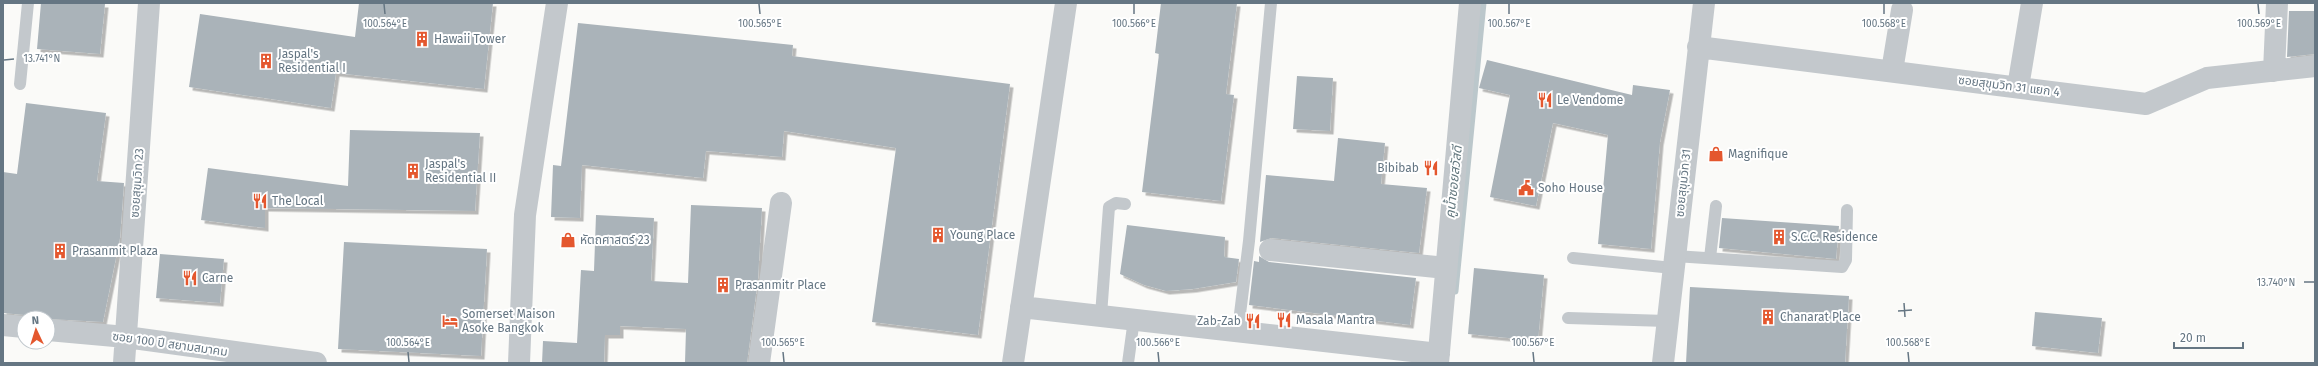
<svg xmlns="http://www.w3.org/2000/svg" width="2318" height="366" font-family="'Fira Sans','Noto Sans Thai',sans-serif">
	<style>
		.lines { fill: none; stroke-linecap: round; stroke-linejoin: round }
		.stream { stroke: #bbc7cb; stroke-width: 7 }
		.building { fill: #aab3b9; filter: url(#shadow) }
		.lane { stroke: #c3c8cc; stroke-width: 12 }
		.street { stroke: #c3c8cc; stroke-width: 22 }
		.ticks { fill: none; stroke: #657683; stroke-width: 1.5 }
		.labels { text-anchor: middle; stroke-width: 4; stroke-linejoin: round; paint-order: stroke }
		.poi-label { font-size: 12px; fill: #657683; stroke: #fff; text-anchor: start }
		.street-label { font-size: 12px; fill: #657683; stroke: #fff }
		.water-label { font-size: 13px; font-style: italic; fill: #60757c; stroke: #fff }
		.ticks-label { font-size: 10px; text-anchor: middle; fill: #657683; stroke: #fff; stroke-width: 4; stroke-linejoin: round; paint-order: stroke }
	</style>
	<defs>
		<filter id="shadow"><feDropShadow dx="3.5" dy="3.5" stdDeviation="0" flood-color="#0004"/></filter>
	</defs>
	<rect width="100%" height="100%" fill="#fafaf8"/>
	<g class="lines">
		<!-- stream -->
		<path class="stream" d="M1455,291L1483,3"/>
	</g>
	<!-- building -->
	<path class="building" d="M41,3L105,4L100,54L37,49Z
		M359,3H493L484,89L336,73L331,108L189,87L200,14L355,37Z
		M1161,3H1237L1226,94L1234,95L1221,201L1142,192L1159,54L1155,53Z
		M2289,11H2315V54L2287,57Z
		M578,23L793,45L792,56L1010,84L978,335L872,322L896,148L784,131L782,157L706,151L703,178L582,165L580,218L551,217L553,165L561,166Z
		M1487,60L1632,95L1633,85L1670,90L1660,142L1651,249L1598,244L1608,135L1553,123L1536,206L1490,197L1510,95L1479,88Z
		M1297,76L1333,78L1330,131L1293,129Z
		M26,103L106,113L97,181L124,183L120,238L103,322L32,318L25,315L3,313V172L17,174Z
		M350,130L480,133L475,211L265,208V228L201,220L208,168L348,186Z
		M1338,138L1385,143L1381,184L1427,188L1419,253L1271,238L1260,242L1266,175L1334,181Z
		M691,205L762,208L758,279L747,363H685L686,329L620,326V335H605L604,363H542L543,341L577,343L581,270L594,271L596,215L654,218L651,281L688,283Z
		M1722,218L1839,226L1836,259L1719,248Z
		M1127,225L1225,237L1224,257L1239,259L1236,282L1193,289L1166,291L1144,285L1120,274Z
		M344,242L487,249L481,356L338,349Z
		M160,254L224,259L220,303L156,298Z
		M1259,256L1269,262L1416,278L1410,325L1249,305L1254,261L1259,262Z
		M1474,268L1544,275L1538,341L1468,334Z
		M1690,287L1849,296L1845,363H1686Z
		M2035,312L2102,318L2098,353L2032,346Z"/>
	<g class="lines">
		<!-- lane -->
		<path class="lane" d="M20,84L28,3
			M1675,256L1842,267L1846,260L1847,210
			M1573,258L1673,268
			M1710,258L1716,206
			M1101,315L1109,207L1116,203L1125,204
			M1568,318L1667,321
			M1238,330L1249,241L1271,3
			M1128,363L1134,319"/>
		<!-- street -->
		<path class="street" d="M1698,47L2146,104L2207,78L2315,66
			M1892,71L1902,10
			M2274,71L2277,3
			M2018,87L2032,3
			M1270,250L1446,268
			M1021,307L1439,354
			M3,325L24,327
			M48,330L126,337L316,363
			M124,363L149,3
			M519,363L525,215L557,3
			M759,363L781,203
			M1013,363L1066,3
			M1438,363L1470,3
			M1663,363L1704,3"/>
	</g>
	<!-- ticks -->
	<path class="ticks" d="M384,4L385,14M759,4L760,14M1134,4V14M1509,4V14M1884,4V14M2258,4L2259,14M4,60L14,59M2304,282H2314M1904,303L1905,317M1898,311L1912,310M408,352L409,362M783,352L784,362M1158,352L1159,362M1533,352L1534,362M1908,352L1909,362"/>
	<!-- icons -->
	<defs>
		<symbol id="building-bare" viewBox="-9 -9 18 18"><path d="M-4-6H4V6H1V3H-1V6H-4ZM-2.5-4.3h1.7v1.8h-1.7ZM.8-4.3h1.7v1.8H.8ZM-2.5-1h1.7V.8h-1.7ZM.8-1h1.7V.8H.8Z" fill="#e4572e" stroke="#fff" stroke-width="2.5" paint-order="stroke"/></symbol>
		<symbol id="restaurant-bare" viewBox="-9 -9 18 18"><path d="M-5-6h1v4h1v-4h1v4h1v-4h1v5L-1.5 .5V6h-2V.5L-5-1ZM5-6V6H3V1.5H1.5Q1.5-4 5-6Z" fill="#e4572e" stroke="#fff" stroke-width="2.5" paint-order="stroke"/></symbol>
		<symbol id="shop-bare" viewBox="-9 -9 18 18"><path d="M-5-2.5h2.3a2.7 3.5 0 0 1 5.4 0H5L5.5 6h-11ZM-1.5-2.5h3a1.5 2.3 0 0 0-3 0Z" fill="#e4572e" stroke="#fff" stroke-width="2.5" paint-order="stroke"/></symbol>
		<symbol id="civic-bare" viewBox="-9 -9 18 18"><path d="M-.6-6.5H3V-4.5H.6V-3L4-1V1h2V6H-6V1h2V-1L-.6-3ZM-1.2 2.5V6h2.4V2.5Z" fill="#e4572e" stroke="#fff" stroke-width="2.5" paint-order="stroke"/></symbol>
		<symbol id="hotel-bare" viewBox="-9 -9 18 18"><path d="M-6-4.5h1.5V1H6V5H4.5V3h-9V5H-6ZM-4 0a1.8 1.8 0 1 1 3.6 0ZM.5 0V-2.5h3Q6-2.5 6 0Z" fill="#e4572e" stroke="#fff" stroke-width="2.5" paint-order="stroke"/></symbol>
	</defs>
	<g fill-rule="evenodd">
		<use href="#building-bare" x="411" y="28" width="22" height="22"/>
		<use href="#building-bare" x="255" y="50" width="22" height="22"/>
		<use href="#restaurant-bare" x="1534" y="89" width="22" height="22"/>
		<use href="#shop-bare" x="1705" y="143" width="22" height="22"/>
		<use href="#restaurant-bare" x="1420" y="157" width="22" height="22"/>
		<use href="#building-bare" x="402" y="160" width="22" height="22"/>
		<use href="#civic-bare" x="1515" y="177" width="22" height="22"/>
		<use href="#restaurant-bare" x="249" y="190" width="22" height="22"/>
		<use href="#building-bare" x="927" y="224" width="22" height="22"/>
		<use href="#building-bare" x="1768" y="226" width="22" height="22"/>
		<use href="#shop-bare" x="557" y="229" width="22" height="22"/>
		<use href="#building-bare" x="49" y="240" width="22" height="22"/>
		<use href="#restaurant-bare" x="179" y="267" width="22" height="22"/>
		<use href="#building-bare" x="712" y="274" width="22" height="22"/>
		<use href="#building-bare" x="1757" y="306" width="22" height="22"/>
		<use href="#restaurant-bare" x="1273" y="309" width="22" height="22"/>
		<use href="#hotel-bare" x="439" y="310" width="22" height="22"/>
		<use href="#restaurant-bare" x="1242" y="310" width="22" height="22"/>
	</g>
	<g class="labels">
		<!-- poi labels -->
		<g class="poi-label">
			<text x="434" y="43">Hawaii Tower</text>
			<text x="278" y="58">Jaspal's<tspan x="278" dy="14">Residential I</tspan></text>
			<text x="1557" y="104">Le Vendome</text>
			<text x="1728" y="158">Magnifique</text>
			<text x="425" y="168">Jaspal's<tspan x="425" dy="14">Residential II</tspan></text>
			<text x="1419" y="172" text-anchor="end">Bibibab</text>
			<text x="1538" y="192">Soho House</text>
			<text x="272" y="205">The Local</text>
			<text x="950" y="239">Young Place</text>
			<text x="1791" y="241">S.C.C. Residence</text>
			<text x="580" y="244">หัตถศาสตร์ 23</text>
			<text x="72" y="255">Prasanmit Plaza</text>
			<text x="202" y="282">Carne</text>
			<text x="735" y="289">Prasanmitr Place</text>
			<text x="462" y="318">Somerset Maison<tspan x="462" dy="14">Asoke Bangkok</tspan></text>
			<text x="1780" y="321">Chanarat Place</text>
			<text x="1296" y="324">Masala Mantra</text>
			<text x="1241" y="325" text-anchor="end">Zab-Zab</text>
		</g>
		<!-- street labels -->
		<g class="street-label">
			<text transform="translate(2009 86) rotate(7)" y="4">ซอยสุขุมวิท 31 แยก 4</text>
			<text transform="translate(137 183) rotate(-86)" y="4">ซอยสุขุมวิท 23</text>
			<text transform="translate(1683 183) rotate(-84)" y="4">ซอยสุขุมวิท 31</text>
			<text transform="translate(170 344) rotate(8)" y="4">ซอย 100 ปี สยามสมาคม</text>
		</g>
		<!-- water labels -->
		<g class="water-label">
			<text transform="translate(1453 182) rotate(-84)" y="5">คูน้ำซอยสวัสดี</text>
		</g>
	</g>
	<g class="ticks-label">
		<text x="385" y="27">100.564°E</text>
		<text x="760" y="27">100.565°E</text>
		<text x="1134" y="27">100.566°E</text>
		<text x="1509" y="27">100.567°E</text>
		<text x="1884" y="27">100.568°E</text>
		<text x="2259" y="27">100.569°E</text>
		<text x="42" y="62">13.741°N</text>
		<text x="2276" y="286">13.740°N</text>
		<text x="408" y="346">100.564°E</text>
		<text x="783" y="346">100.565°E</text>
		<text x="1158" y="346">100.566°E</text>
		<text x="1533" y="346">100.567°E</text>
		<text x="1908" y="346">100.568°E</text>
	</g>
	<!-- border -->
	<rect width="2318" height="366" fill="none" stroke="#657683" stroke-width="8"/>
	<!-- north arrow -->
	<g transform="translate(36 330) rotate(356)"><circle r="19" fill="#ffffff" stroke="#c1c8cd"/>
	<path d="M0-3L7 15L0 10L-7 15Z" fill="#e4572e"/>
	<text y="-6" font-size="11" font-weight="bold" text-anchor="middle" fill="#657683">N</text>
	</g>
	<!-- scale -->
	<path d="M2174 342v6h69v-6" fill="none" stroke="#657683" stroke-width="2"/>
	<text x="2180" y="342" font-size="12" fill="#657683" stroke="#ffffff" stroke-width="3" paint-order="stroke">20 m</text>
</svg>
